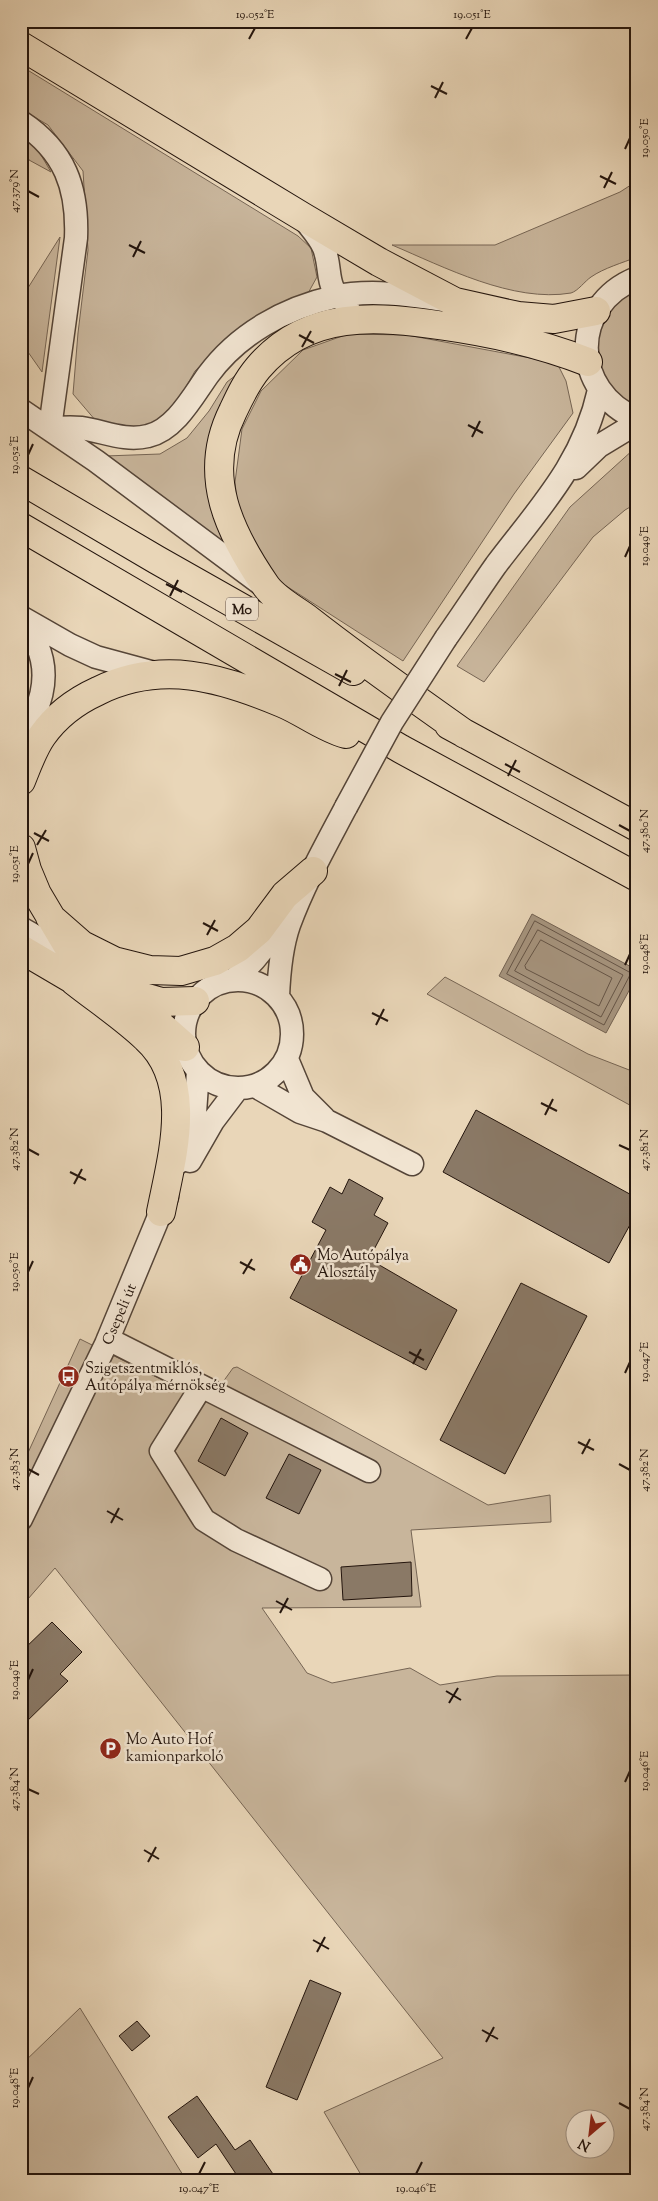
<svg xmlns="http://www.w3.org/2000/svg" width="658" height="2201" font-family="'Sorts Mill Goudy',serif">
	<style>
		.green { fill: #c8b59b; stroke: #766554; fill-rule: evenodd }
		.water { fill: #a6947e; stroke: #726151 }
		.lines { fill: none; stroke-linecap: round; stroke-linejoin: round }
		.shore { stroke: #655446; stroke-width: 1 }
		.building { fill: #8a7966; stroke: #24150d }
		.minor-casing { stroke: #554538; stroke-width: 25 }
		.highway-casing { stroke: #24150d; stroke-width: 30 }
		.minor { stroke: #f1e4d1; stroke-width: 22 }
		.highway { stroke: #e9d6b8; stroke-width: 28 }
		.minor-bridge-casing { stroke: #554538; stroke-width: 25; stroke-linecap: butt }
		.minor-bridge { stroke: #f1e4d1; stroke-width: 22 }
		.ticks { fill: none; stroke: #24150d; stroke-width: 2 }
		.labels { text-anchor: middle; stroke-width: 5; stroke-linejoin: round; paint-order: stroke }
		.shield { fill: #f1e4d1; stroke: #625348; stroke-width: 1 }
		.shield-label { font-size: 14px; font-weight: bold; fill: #24150d }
		.poi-label { font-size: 15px; fill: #24150d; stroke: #f1e4d1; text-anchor: start }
		.street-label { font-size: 15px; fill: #24150d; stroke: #f1e4d1 }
		.neatline { fill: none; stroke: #24150d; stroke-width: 2 }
		.ticks-label { font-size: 12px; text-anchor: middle; fill: #24150d }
	</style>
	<rect width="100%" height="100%" fill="#e9d6b8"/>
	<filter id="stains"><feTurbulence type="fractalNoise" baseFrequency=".004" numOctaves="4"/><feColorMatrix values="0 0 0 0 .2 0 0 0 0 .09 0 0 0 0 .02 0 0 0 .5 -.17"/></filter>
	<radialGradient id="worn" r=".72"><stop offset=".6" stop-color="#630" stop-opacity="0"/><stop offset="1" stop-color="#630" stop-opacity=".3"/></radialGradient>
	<!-- green -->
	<path class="green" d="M21,66L298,236L311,248L317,277L307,295L269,309L229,336L195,371L176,404L147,429L121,430L96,421L73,394L78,333L88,250L83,171L48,125L21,109Z
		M21,132L31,138L51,172L29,160L24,148L21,146Z
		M637,181V257C622,263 604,268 591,277C585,281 578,291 571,293C513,303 444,267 392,245H495L620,192Z
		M60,237L42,372L21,342V299Z
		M637,284V408L616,395L602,378L595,356L602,313Z
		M348,334L407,335L557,363L566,381L573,413L514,494L403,661L266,573L239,521L235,482L242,429L261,391L303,350Z
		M254,361L212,507L225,547L105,456L160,454L187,438L209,411L227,382Z
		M634,449H637V503L625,510L593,537L484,682L457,666L570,507Z
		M445,977L588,1054L637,1073V1109L427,994Z
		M80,1339L203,1400L215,1393L233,1368L237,1367L488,1505L550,1495L551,1522L411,1530L421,1607L262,1608L307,1673L332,1683L410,1668L440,1685L497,1676L637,1675V2180H364L324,2112L443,2058L55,1568L21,1607V1468ZM576,2118H606V2148H576Z
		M80,2008L186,2180H21V2065Z"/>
	<!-- water -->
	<path class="water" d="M532,914L637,970V976L606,1033L499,976Z"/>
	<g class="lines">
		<!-- shore -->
		<path class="shore" d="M535,921L631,973L604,1025L507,974Z
			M538,930L623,975L601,1017L515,971Z
			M541,940L612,978L599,1006L526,969L525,966Z"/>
	</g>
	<!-- building -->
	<path class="building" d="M476,1110L637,1198V1212L609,1263L443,1172Z
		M349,1179L383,1198L374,1215L388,1223L369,1259L457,1310L426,1370L290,1298L326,1230L312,1222L330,1187L342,1194Z
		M521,1283L587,1316L505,1474L440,1440Z
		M221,1418L248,1433L225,1476L198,1461Z
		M289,1454L321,1470L299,1514L266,1498Z
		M411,1562L412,1596L343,1600L341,1567Z
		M52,1622L82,1652L60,1674L68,1681L21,1727V1652Z
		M310,1980L341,1993L297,2100L266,2087Z
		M137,2021L150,2036L132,2051L119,2036Z
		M197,2096L235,2150L250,2140L277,2180H240L216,2144L198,2158L168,2117Z"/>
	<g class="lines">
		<defs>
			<path id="minor" d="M21,122C65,151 78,188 76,238L50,428
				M303,218C310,227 320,238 324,248C333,272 323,288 348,304
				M637,278C569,305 571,391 637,419
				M21,410L96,461L261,584
				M50,428C60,428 71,427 81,428C103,431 125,442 148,436C175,430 193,396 208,375C238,334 285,308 334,297C368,289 411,295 444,300
				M576,468L599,446L637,423
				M21,617L70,645L96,657L155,673
				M21,622C26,629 33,637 37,645C52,678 39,711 21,740
				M446,638C463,614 479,589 496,565C540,507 583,463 599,390
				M21,928L79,961
				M234,979C256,962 270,940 284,917
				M184 1034a54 54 0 1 1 108 0a54 54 0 1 1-108 0Z
				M278,997C279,972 281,948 289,925C304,884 326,845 346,807
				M287,1059L303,1097L324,1118
				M255,1086L300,1112L327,1121L412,1164
				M190,1161L213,1121L238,1088
				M179,1162L195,1113L198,1071
				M108,1339L369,1471
				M201,1387L161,1451L204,1520L236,1540L320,1579
				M21,1519L106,1344L167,1197"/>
			<path id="highway" d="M21,46L303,217L379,262L455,302L518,316L554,319L596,311
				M21,480L157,560L353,671
				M21,527L401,749L637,877
				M449,725L637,827
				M465,734C413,697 360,660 309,620C296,610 276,600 266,586C229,532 201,475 233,411C240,396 247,381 258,368C308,309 377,316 445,326C494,333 542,344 588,362
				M21,781C27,766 33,749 42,736C56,716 76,701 98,691C161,660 220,677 282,703C304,712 323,728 346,734
				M21,848L27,870L37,894L69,948L103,976L140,996L161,1002L195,1001
				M50,917L82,945L114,961L150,970L181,971L215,961L238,948L259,930L285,895L313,871
				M21,949L89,989
				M74,981C98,1000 124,1017 146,1038C195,1082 172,1156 161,1212
				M132,1011L159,1024L185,1047"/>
		</defs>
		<!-- minor casing -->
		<use href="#minor" class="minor-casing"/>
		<!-- highway casing -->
		<use href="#highway" class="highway-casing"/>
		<!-- minor -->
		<use href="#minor" class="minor"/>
		<!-- highway -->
		<use href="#highway" class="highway"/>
		<defs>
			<path id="minor-bridge" d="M346,807L392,722L446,638"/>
		</defs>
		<!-- minor-bridge casing -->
		<use href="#minor-bridge" class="minor-bridge-casing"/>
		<!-- minor-bridge -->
		<use href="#minor-bridge" class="minor-bridge"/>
	</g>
	<!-- ticks -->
	<path class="ticks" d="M249,39L255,28M466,39L472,28M431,86L447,94M435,98L443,82M625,149L630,138M600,176L616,184M604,188L612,172M28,191L39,197M129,245L145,253M133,257L141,241M299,335L314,343M302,347L311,331M468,425L483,433M472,437L480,421M28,455L33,444M625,557L630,546M166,584L182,592M170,596L178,580M335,674L351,682M339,686L347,670M505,764L520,772M508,776L516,760M619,825L630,831M34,833L49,841M37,845L46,830M28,864L33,853M203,923L218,931M207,935L215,920M625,965L630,954M372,1013L388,1021M376,1025L384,1009M541,1103L557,1111M545,1115L553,1099M619,1145L630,1150M28,1149L39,1155M70,1172L86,1180M74,1184L82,1169M240,1262L255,1270M28,1272L33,1261M243,1274L252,1259M409,1352L424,1360M413,1364L421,1349M625,1373L630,1362M578,1442L594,1450M582,1454L590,1439M619,1464L630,1470M28,1469L39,1475M107,1511L123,1520M111,1523L119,1508M276,1601L292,1610M280,1613L288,1598M28,1680L33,1669M446,1691L461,1700M449,1703L458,1688M625,1782L630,1771M28,1789L39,1794M144,1850L159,1859M148,1862L156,1847M313,1940L329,1949M317,1952L325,1937M482,2030L498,2039M486,2042L494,2027M28,2088L33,2077M619,2103L630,2109M199,2174L205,2162M416,2174L422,2162"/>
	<!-- icons -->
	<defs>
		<symbol id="civic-disc" viewBox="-11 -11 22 22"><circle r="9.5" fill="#8f2418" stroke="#f1e4d1"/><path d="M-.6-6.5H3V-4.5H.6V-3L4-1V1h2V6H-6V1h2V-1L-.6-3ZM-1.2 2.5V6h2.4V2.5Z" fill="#fff"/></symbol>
		<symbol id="bus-disc" viewBox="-11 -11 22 22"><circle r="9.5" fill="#8f2418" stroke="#f1e4d1"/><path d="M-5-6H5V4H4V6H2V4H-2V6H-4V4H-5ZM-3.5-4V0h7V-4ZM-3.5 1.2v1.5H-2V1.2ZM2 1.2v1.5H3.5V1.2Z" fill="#fff"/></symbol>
		<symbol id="parking-disc" viewBox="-11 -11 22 22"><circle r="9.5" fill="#8f2418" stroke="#f1e4d1"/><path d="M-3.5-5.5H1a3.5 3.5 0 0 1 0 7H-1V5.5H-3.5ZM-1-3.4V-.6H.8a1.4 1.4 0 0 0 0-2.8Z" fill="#fff"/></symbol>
	</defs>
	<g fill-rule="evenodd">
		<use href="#civic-disc" x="288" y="1252" width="25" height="25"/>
		<use href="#bus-disc" x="56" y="1364" width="25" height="25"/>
		<use href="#parking-disc" x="98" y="1736" width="25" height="25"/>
	</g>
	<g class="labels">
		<!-- shield labels -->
		<rect class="shield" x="226" y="597.5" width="32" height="23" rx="4"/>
		<g class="shield-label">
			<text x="242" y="614">M0</text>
		</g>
		<!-- poi labels -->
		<g class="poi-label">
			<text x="317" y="1260">M0 Autópálya<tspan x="317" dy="17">Alosztály</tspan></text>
			<text x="85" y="1373">Szigetszentmiklós,<tspan x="85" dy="17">Autópálya mérnökség</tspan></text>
			<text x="126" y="1744">M0 Auto Hof<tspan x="126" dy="17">kamionparkoló</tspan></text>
		</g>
		<!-- street labels -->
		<g class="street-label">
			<text transform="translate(119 1314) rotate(-67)" y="5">Csepeli út</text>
		</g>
	</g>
	<!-- margin -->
	<rect width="658" height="2201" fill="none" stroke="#e9d6b8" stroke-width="55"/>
	<!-- north arrow -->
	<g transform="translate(590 2134) rotate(208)"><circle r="24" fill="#f1e4d1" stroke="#9f9183"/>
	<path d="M0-4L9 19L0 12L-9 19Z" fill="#8f2418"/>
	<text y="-8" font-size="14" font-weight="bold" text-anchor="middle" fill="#24150d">N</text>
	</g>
	<rect x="28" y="28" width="602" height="2146" class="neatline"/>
	<g class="ticks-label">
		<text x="255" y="18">19.052°E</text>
		<text x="472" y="18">19.051°E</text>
		<text transform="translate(644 138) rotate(-90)" y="4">19.050°E</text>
		<text transform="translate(14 191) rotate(-90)" y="4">47.379°N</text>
		<text transform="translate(14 455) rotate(-90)" y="4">19.052°E</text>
		<text transform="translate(644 546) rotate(-90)" y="4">19.049°E</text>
		<text transform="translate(644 831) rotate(-90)" y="4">47.380°N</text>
		<text transform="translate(14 864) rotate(-90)" y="4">19.051°E</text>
		<text transform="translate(644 954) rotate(-90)" y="4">19.048°E</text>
		<text transform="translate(14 1149) rotate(-90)" y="4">47.382°N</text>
		<text transform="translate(644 1150) rotate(-90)" y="4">47.381°N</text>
		<text transform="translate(14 1272) rotate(-90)" y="4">19.050°E</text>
		<text transform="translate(644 1362) rotate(-90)" y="4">19.047°E</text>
		<text transform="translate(14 1469) rotate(-90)" y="4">47.383°N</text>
		<text transform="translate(644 1470) rotate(-90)" y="4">47.382°N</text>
		<text transform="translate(14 1680) rotate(-90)" y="4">19.049°E</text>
		<text transform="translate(644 1771) rotate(-90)" y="4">19.046°E</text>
		<text transform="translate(14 1789) rotate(-90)" y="4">47.384°N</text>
		<text transform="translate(14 2088) rotate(-90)" y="4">19.048°E</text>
		<text transform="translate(644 2109) rotate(-90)" y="4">47.384°N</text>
		<text x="199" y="2192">19.047°E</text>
		<text x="416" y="2192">19.046°E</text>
	</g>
	<rect width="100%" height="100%" filter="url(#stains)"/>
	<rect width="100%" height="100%" fill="url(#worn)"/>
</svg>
